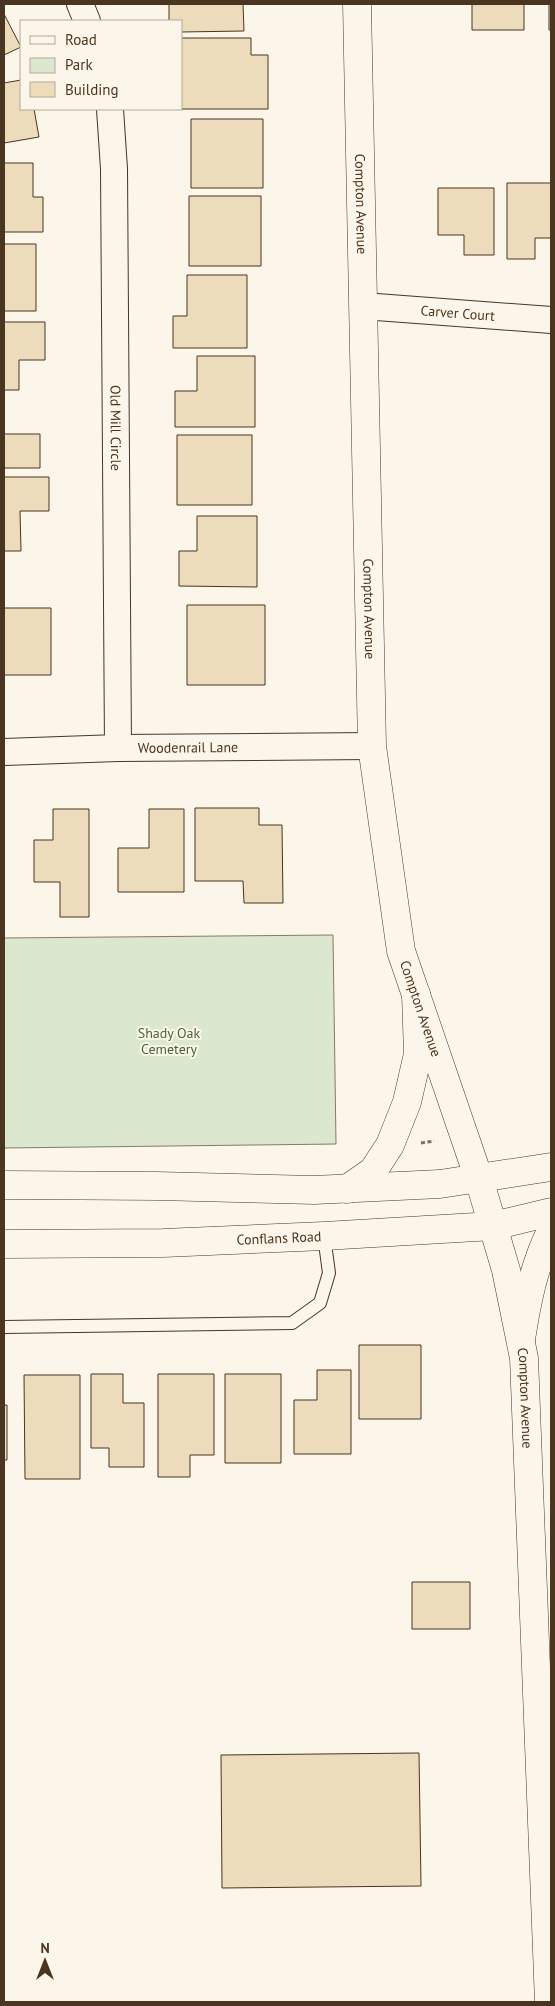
<svg xmlns="http://www.w3.org/2000/svg" width="555" height="2006" font-family="'PT Sans',sans-serif">
	<style>
		.green { fill: #dce7d0; stroke: #887966 }
		.building { fill: #ecdcbc; stroke: #4a3520 }
		.lines { fill: none; stroke-linecap: round; stroke-linejoin: round }
		.service-casing { stroke: #4a3520; stroke-width: 14 }
		.minor-casing { stroke: #4a3520; stroke-width: 28 }
		.tertiary-casing { stroke: #4a3520; stroke-width: 29 }
		.secondary-casing { stroke: #4a3520; stroke-width: 29 }
		.path { stroke: #7f6f5c; stroke-width: 3; stroke-dasharray: 4 2.5; stroke-linecap: butt }
		.service { stroke: #fbf6e9; stroke-width: 12 }
		.minor { stroke: #fbf6e9; stroke-width: 26 }
		.tertiary { stroke: #fbf6e9; stroke-width: 28 }
		.secondary { stroke: #fbf6e9; stroke-width: 28 }
		.labels { text-anchor: middle; stroke-width: 4; stroke-linejoin: round; paint-order: stroke }
		.street-label { font-size: 14px; fill: #4a3520; stroke: #fbf6e9 }
		.park-label { font-size: 14px; fill: #436837; stroke: #fbf6e9 }
	</style>
	<rect width="100%" height="100%" fill="#fbf6e9"/>
	<!-- green -->
	<path class="green" d="M333,935L336,1144L4,1148V938Z"/>
	<!-- building -->
	<path class="building" d="M169,4H243L244,31L181,32V21H169Z
		M472,4H524V30H472Z
		M549,4H551V30H549Z
		M4,14L21,47L4,55Z
		M181,38H251V55H268V109H165H181Z
		M21,80V109H34L39,137L4,143V83Z
		M191,119H263V188H191Z
		M4,163H33V197H43V232H4Z
		M507,183H551V238H535V259H507Z
		M438,188H494V255H464V235H438Z
		M189,196H261V266H189Z
		M4,244H36V311H4Z
		M187,275H247V348H173V316H187Z
		M4,322H45V360H19V390H4Z
		M197,356H255V427H175V391H197Z
		M4,434H40V468H4Z
		M177,435H252V505H177Z
		M4,477H49V511H20L21,551H4Z
		M197,516H257V587L179,586V551H197Z
		M187,605H265V685H187Z
		M4,608H51V675H4Z
		M195,808H259V825H282L283,903H244L243,881H195Z
		M53,809H89V917H60V882H34V840H53Z
		M149,809H184V892H118V848H149Z
		M359,1345H421V1419H359Z
		M317,1370H351V1454H294V1400H317Z
		M91,1374H123V1403H144V1467H109V1448H91Z
		M158,1374H214V1455H190V1477H158Z
		M225,1374H281V1463H225Z
		M24,1375H80V1479H25Z
		M4,1405H7V1460H4Z
		M412,1582H470V1629H412Z
		M419,1753L421,1886L222,1888L221,1755Z"/>
	<g class="lines">
		<defs>
			<path id="service" d="M4,1327L292,1323L320,1303L329,1273L324,1236"/>
			<g id="minor">
				<path d="M80,4L87,21"/>
				<path id="s1" d="M110,109L114,169L118,748"/>
				<path id="s2" d="M363,306L551,320"/>
				<path id="s3" d="M4,752L118,748L372,746"/>
			</g>
			<g id="tertiary">
				<path id="s4" d="M357,4L372,746L401,951L479,1179L506,1270L524,1358L549,2002"/>
			</g>
			<g id="secondary">
				<path d="M4,1185L157,1186L314,1190L440,1184L551,1167"/>
				<path d="M347,1189L373,1171L390,1145L407,1102L418,1054L416,994"/>
				<path id="s5" d="M4,1244L163,1243L324,1236L493,1226L551,1212"/>
				<path d="M521,1339C527,1301 534,1265 551,1231"/>
			</g>
		</defs>
		<!-- service casing -->
		<use href="#service" class="service-casing"/>
		<!-- minor casing -->
		<use href="#minor" class="minor-casing"/>
		<!-- tertiary casing -->
		<use href="#tertiary" class="tertiary-casing"/>
		<!-- secondary casing -->
		<use href="#secondary" class="secondary-casing"/>
		<!-- path -->
		<path class="path" d="M421,1143L434,1141"/>
		<!-- service -->
		<use href="#service" class="service"/>
		<!-- minor -->
		<use href="#minor" class="minor"/>
		<!-- tertiary -->
		<use href="#tertiary" class="tertiary"/>
		<!-- secondary -->
		<use href="#secondary" class="secondary"/>
	</g>
	<g class="labels">
		<!-- street labels -->
		<g class="street-label">
			<text dy="5" stroke="none"><textPath href="#s4" startOffset="200">Compton Avenue</textPath></text>
			<text dy="5" stroke="none"><textPath href="#s2" startOffset="95">Carver Court</textPath></text>
			<text dy="5" stroke="none"><textPath href="#s1" startOffset="319">Old Mill Circle</textPath></text>
			<text dy="5" stroke="none"><textPath href="#s4" startOffset="605">Compton Avenue</textPath></text>
			<text dy="5" stroke="none"><textPath href="#s3" startOffset="184">Woodenrail Lane</textPath></text>
			<text dy="5" stroke="none"><textPath href="#s4" startOffset="1010">Compton Avenue</textPath></text>
			<text dy="5" stroke="none"><textPath href="#s5" startOffset="275">Conflans Road</textPath></text>
			<text dy="5" stroke="none"><textPath href="#s4" startOffset="1415">Compton Avenue</textPath></text>
		</g>
		<!-- park labels -->
		<g class="park-label">
			<text x="169" y="1038">Shady Oak<tspan x="169" dy="16">Cemetery</tspan></text>
		</g>
	</g>
	<!-- border -->
	<rect width="555" height="2006" fill="none" stroke="#4a3520" stroke-width="10"/>
	<!-- legend -->
	<rect x="20" y="20" width="162" height="90" fill="#fbf6e9" stroke="#b4a999"/>
	<rect x="30" y="36" width="25" height="8" fill="#fbf6e9" stroke="#b4a999"/>
	<text x="65" y="45" font-size="15" fill="#4a3520">Road</text>
	<rect x="30" y="58" width="25" height="15" fill="#dce7d0" stroke="#b4a999"/>
	<text x="65" y="70" font-size="15" fill="#4a3520">Park</text>
	<rect x="30" y="82" width="25" height="15" fill="#ecdcbc" stroke="#b4a999"/>
	<text x="65" y="95" font-size="15" fill="#4a3520">Building</text>
	<!-- north arrow -->
	<g transform="translate(45 1961)" stroke="#fbf6e9" stroke-width="4" paint-order="stroke">
	<path d="M0-4L9 19L0 12L-9 19Z" fill="#4a3520"/>
	<text y="-8" font-size="14" font-weight="bold" text-anchor="middle" fill="#4a3520">N</text>
	</g>
</svg>
